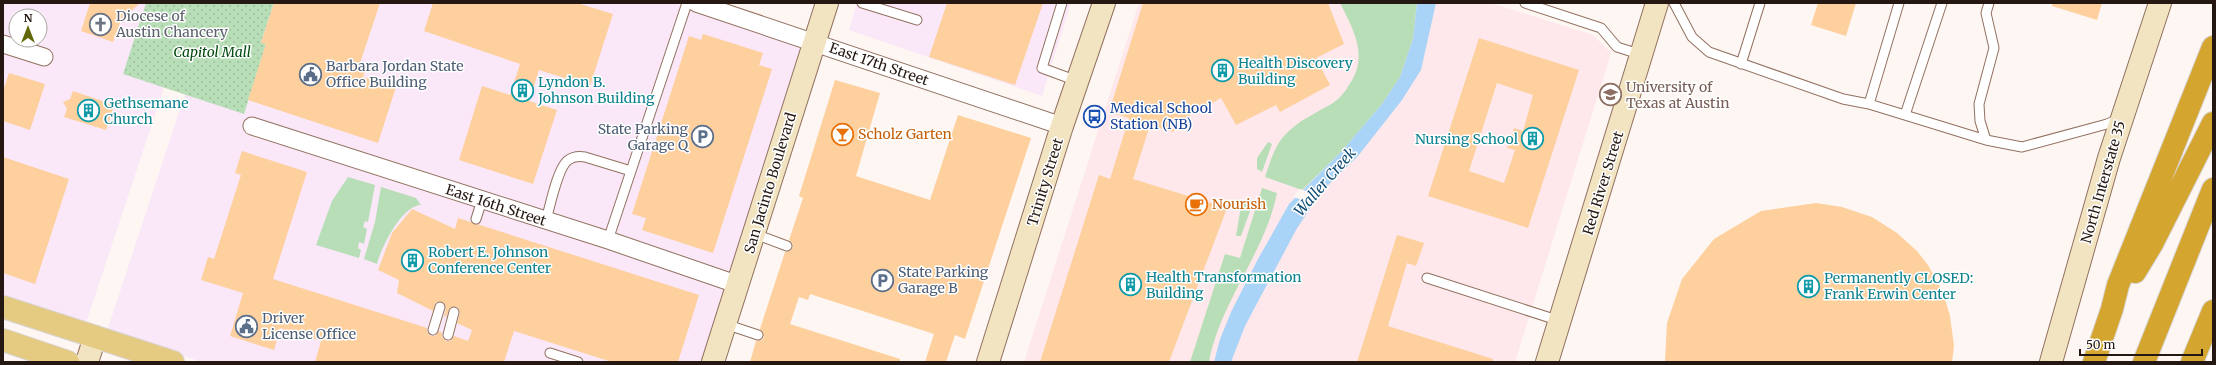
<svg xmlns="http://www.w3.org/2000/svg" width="2216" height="365" font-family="Merriweather,serif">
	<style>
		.commercial { fill: #fae7f8; fill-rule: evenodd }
		.medical { fill: #fee8eb }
		.green { fill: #b8deb7 }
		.park { fill: url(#park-dots) }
		.water { fill: #aad4f7 }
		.pier { fill: #fef6f3 }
		.building { fill: #fed09e; fill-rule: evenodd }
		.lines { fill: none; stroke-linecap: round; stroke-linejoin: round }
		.lane-casing { stroke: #927160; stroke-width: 11 }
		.street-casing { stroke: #927160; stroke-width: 19 }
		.secondary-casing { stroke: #927160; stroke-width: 24 }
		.primary-casing { stroke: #d8d5d4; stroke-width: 24 }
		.highway-casing { stroke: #d8d5d4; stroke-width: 24 }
		.lane { stroke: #fff; stroke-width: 9 }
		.street { stroke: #fff; stroke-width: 17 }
		.secondary { stroke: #f2e4c1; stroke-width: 22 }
		.primary { stroke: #e5ca82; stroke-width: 22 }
		.highway { stroke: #d4a62f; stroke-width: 22 }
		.labels { text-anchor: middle; stroke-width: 3; stroke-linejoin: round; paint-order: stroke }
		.worship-label { font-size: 14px; fill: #5b616d; stroke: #fff; text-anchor: start }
		.park-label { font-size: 14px; font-style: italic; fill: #004a0e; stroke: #fff }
		.culture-label { font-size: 14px; fill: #0d838f; stroke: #fff; text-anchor: start }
		.street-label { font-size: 14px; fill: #251812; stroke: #fff }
		.service-label { font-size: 14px; fill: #4e5e75; stroke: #fff; text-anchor: start }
		.education-label { font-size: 14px; fill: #785e54; stroke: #fff; text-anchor: start }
		.transit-label { font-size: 14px; fill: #164399; stroke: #fff; text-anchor: start }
		.food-label { font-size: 14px; fill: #c56008; stroke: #fff; text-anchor: start }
		.water-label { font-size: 15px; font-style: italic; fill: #104d75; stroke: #fff }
	</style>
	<defs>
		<pattern id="park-dots" width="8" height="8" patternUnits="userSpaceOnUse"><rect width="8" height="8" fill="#b8deb7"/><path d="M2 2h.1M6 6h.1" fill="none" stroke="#9ebe9c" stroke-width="1.8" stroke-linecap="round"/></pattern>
	</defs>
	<rect width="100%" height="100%" fill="#fef6f3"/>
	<!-- commercial -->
	<path class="commercial" d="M3,3H192L86,323L3,296ZM16,16H40V40H16Z
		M215,3H674L804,45L702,362H202L107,331Z
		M857,3H1071L1042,96L849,30Z"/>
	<!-- medical -->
	<path class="medical" d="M1139,3H1491L1593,35L1611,53L1515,362H1024Z"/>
	<!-- green -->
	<path class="green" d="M1340,3H1417L1413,39L1400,77L1382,104L1341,152L1302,190L1265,177C1270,163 1274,147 1284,136C1297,121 1316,113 1333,103C1339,99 1345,92 1349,85C1369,56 1354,31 1340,3Z
		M1268,142L1272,144L1262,172L1257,169V158Z
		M348,177L375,185L368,222L365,221L363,227L367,229L364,244L359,242L358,248L361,250L359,258L316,245L332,201Z
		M381,187L416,198L421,205C402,205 381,248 377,264L364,259L375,222Z
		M1262,188L1277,193C1265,253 1220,302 1209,362H1190L1225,254L1240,258Z
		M1242,200H1254L1241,236H1236Z"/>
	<!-- park -->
	<path class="park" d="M146,3H274L261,42L266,44L244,114L123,74Z"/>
	<!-- water -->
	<path class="water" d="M1417,3H1436L1421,70L1402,100L1358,156L1320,193L1296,230L1245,326L1231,362H1214L1220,339L1232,310L1258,259L1289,204L1341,152L1382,104L1400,77L1413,39Z"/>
	<!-- pier -->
	<path class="pier" d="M1300,189L1320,196L1315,204L1293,197Z"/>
	<!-- building -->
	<path class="building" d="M90,3H140L121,20L113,42L81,31Z
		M274,3H380L358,69L365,71L363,77L396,87L378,143L248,100L266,44L261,43Z
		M433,3H577L613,14L590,86L539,70L529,101L557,110L533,184L459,160L482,86L510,95L520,64L424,31Z
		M947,3H1043L1015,85L929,57Z
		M1143,3H1328L1344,44L1316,58L1330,85L1280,112L1276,105L1236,125L1221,98L1178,122L1173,132L1150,125L1133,179L1227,208L1169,362H1040L1099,175L1110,179L1129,118L1109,112Z
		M1818,3H1856L1846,36L1811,25Z
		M2052,3H2102L2097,20L2052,6Z
		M703,34L763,53L759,65L772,69L713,253L642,230L646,218L632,214L689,36L701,40Z
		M1479,38L1579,70L1528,228L1428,196ZM1497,83L1533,95L1523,131L1514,128L1507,148L1515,150L1504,183L1469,171Z
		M9,73L45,84L30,130L3,121V91Z
		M835,80L880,93L856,176L930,200L958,115L1031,138L965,339L955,335L946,362H925L934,334L810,294L808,300L799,297L790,324L900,359V362H750L756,341L762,340L764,337L760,329L785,252L790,251L793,248L792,243L789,240L803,198L799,196Z
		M73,91L114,105L106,130L64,117L67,109L63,102L70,99Z
		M242,151L307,172L273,279L427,328V332L431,336H435L439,331L442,333V337L446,341H450L454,336L468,341L472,330L457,323L460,313L458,307L450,308L446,317L444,316L446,308L444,303L436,302L433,311L397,293L399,280L378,270L392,233L412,209L455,229L458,218L699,295L678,362H612L514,331L504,362H315L321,341L280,328L274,350L230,336L243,293L201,280L208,257L214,259L241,175L235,173Z
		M3,157L69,179L35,284L3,273Z
		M1816,203L1842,207L1872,217L1897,233L1917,251L1928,265L1943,292L1950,316L1954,346L1952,362H1665L1667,323L1682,279L1714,239L1761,211Z
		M1397,235L1424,243L1416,266L1407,263L1388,326L1493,359V362H1357Z"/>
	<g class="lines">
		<defs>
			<path id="lane" d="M862,3L917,20
				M1062,3L1042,68L1077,81
				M1525,3L1601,28L1617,47L1642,55
				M1674,3L1692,37L1709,52L1843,99L1869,104L1899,3
				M1989,3L1986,13L1994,48L1979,104L1980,121L1986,140L2022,147L2107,124L2119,119
				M1741,64L1760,3
				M1869,104L1986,140
				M1905,115L1942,3
				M476,219L482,200
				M546,220C550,207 557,170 567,161C572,157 579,156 585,157L631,171
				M755,234L787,246
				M608,240L687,3
				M1427,278L1560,321
				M725,324L758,335
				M433,330L440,307
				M448,335L454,312
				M550,353L578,362"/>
			<path id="street" d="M696,3L1062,126
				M3,44L44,57
				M252,126L608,240L739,285"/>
			<path id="secondary" d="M87,362L95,337
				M713,362L827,3
				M988,362L1062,126L1104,3
				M1547,362L1657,3
				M2051,362L2109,158L2160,3"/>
			<path id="primary" d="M3,307L173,362
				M3,340L68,362"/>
			<path id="highway" d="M2135,272L2152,244L2213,123
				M2094,362L2112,309L2118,285L2213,47
				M2144,362L2213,189
				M2192,362L2213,311"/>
		</defs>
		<!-- lane casing -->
		<use href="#lane" class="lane-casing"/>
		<!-- street casing -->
		<use href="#street" class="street-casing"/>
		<!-- secondary casing -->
		<use href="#secondary" class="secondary-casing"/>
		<!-- primary casing -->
		<use href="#primary" class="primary-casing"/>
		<!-- highway casing -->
		<use href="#highway" class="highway-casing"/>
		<!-- lane -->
		<use href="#lane" class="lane"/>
		<!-- street -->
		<use href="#street" class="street"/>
		<!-- secondary -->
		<use href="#secondary" class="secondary"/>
		<!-- primary -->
		<use href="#primary" class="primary"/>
		<!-- highway -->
		<use href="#highway" class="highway"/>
	</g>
	<!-- icons -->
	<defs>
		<symbol id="church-ring" viewBox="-11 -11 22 22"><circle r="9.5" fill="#fff" stroke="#6b7280" stroke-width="1.5"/><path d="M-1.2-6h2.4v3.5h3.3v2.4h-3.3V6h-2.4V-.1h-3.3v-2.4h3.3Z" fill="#6b7280"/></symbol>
		<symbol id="building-ring" viewBox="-11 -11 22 22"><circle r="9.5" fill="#fff" stroke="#0f9aa8" stroke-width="1.5"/><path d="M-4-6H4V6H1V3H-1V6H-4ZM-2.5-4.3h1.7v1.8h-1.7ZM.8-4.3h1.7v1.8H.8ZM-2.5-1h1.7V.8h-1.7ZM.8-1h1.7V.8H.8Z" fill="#0f9aa8"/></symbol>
		<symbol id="civic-ring" viewBox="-11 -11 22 22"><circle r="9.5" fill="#fff" stroke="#5c6f8a" stroke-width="1.5"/><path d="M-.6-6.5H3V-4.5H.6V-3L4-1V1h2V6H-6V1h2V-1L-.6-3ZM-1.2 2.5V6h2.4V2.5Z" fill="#5c6f8a"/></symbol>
		<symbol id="university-ring" viewBox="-11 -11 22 22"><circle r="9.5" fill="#fff" stroke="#8d6e63" stroke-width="1.5"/><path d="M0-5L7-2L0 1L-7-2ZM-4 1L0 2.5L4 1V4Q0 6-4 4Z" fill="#8d6e63"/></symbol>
		<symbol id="bus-ring" viewBox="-11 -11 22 22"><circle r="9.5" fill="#fff" stroke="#1a4fb4" stroke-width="1.5"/><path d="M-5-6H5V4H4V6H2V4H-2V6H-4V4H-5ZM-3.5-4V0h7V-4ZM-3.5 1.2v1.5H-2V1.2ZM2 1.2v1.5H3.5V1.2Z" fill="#1a4fb4"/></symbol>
		<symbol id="bar-ring" viewBox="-11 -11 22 22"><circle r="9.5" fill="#fff" stroke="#e8710a" stroke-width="1.5"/><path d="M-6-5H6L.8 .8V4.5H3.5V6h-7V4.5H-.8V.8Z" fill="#e8710a"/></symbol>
		<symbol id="parking-ring" viewBox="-11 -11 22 22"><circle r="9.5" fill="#fff" stroke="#5c6f8a" stroke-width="1.5"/><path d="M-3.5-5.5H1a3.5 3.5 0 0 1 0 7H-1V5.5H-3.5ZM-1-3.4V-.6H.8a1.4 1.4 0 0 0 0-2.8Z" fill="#5c6f8a"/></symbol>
		<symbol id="cafe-ring" viewBox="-11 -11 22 22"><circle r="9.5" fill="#fff" stroke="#e8710a" stroke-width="1.5"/><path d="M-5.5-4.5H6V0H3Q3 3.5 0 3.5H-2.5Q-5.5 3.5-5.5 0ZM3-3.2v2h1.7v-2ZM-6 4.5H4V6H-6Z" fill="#e8710a"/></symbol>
	</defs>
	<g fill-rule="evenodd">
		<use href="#church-ring" x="88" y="12" width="25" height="25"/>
		<use href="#building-ring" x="1210" y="58" width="25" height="25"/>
		<use href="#civic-ring" x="298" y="62" width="25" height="25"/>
		<use href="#building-ring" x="510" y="78" width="25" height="25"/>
		<use href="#university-ring" x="1598" y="82" width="25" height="25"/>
		<use href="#building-ring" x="76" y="98" width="25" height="25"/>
		<use href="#bus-ring" x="1082" y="104" width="25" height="25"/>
		<use href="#bar-ring" x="830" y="122" width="25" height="25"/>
		<use href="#parking-ring" x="690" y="124" width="25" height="25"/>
		<use href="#building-ring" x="1520" y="126" width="25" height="25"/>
		<use href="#cafe-ring" x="1184" y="192" width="25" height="25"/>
		<use href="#building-ring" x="400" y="248" width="25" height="25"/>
		<use href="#parking-ring" x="870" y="268" width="25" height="25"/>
		<use href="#building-ring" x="1118" y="272" width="25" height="25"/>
		<use href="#building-ring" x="1796" y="274" width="25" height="25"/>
		<use href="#civic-ring" x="234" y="314" width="25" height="25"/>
	</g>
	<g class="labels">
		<!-- worship labels -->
		<g class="worship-label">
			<text x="116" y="21">Diocese of<tspan x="116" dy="16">Austin Chancery</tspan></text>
		</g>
		<!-- park labels -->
		<g class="park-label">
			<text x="212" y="57">Capitol Mall</text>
		</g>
		<!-- culture labels -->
		<g class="culture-label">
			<text x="1238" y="68">Health Discovery<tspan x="1238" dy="16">Building</tspan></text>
			<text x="538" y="87">Lyndon B.<tspan x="538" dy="16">Johnson Building</tspan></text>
			<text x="104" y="108">Gethsemane<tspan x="104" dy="16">Church</tspan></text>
			<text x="1518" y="144" text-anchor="end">Nursing School</text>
			<text x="428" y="257">Robert E. Johnson<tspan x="428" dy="16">Conference Center</tspan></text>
			<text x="1146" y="282">Health Transformation<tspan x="1146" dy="16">Building</tspan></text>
			<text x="1824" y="283">Permanently CLOSED:<tspan x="1824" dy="16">Frank Erwin Center</tspan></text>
		</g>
		<!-- street labels -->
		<g class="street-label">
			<text transform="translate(879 64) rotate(19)" y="5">East 17th Street</text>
			<text transform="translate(1045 182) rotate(-73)" y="5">Trinity Street</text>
			<text transform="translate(2103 182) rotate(-74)" y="5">North Interstate 35</text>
			<text transform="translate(770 183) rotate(-73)" y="5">San Jacinto Boulevard</text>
			<text transform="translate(1603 183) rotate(-73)" y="5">Red River Street</text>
			<text transform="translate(496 205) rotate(18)" y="5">East 16th Street</text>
		</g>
		<!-- service labels -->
		<g class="service-label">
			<text x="326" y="71">Barbara Jordan State<tspan x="326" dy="16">Office Building</tspan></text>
			<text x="688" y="134" text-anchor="end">State Parking<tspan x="688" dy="16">Garage Q</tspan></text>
			<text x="898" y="277">State Parking<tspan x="898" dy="16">Garage B</tspan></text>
			<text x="262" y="323">Driver<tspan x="262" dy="16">License Office</tspan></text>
		</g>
		<!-- education labels -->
		<g class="education-label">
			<text x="1626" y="92">University of<tspan x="1626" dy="16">Texas at Austin</tspan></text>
		</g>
		<!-- transit labels -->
		<g class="transit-label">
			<text x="1110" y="113">Medical School<tspan x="1110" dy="16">Station (NB)</tspan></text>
		</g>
		<!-- food labels -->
		<g class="food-label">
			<text x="858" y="139">Scholz Garten</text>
			<text x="1212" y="209">Nourish</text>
		</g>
		<!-- water labels -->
		<g class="water-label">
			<text transform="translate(1325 182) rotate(-49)" y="5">Waller Creek</text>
		</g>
	</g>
	<!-- border -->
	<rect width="2216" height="365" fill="none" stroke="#251812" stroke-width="8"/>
	<!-- north arrow -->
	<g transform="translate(28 28)"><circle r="19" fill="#ffffff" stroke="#a8a3a0"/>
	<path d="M0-3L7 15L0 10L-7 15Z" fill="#60680b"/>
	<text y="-6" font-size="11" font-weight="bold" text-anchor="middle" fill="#251812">N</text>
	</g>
	<!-- scale -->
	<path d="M2080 349v6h122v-6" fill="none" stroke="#251812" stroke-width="2"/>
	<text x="2086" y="349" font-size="12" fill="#251812" stroke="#ffffff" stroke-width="3" paint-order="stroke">50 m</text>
</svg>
